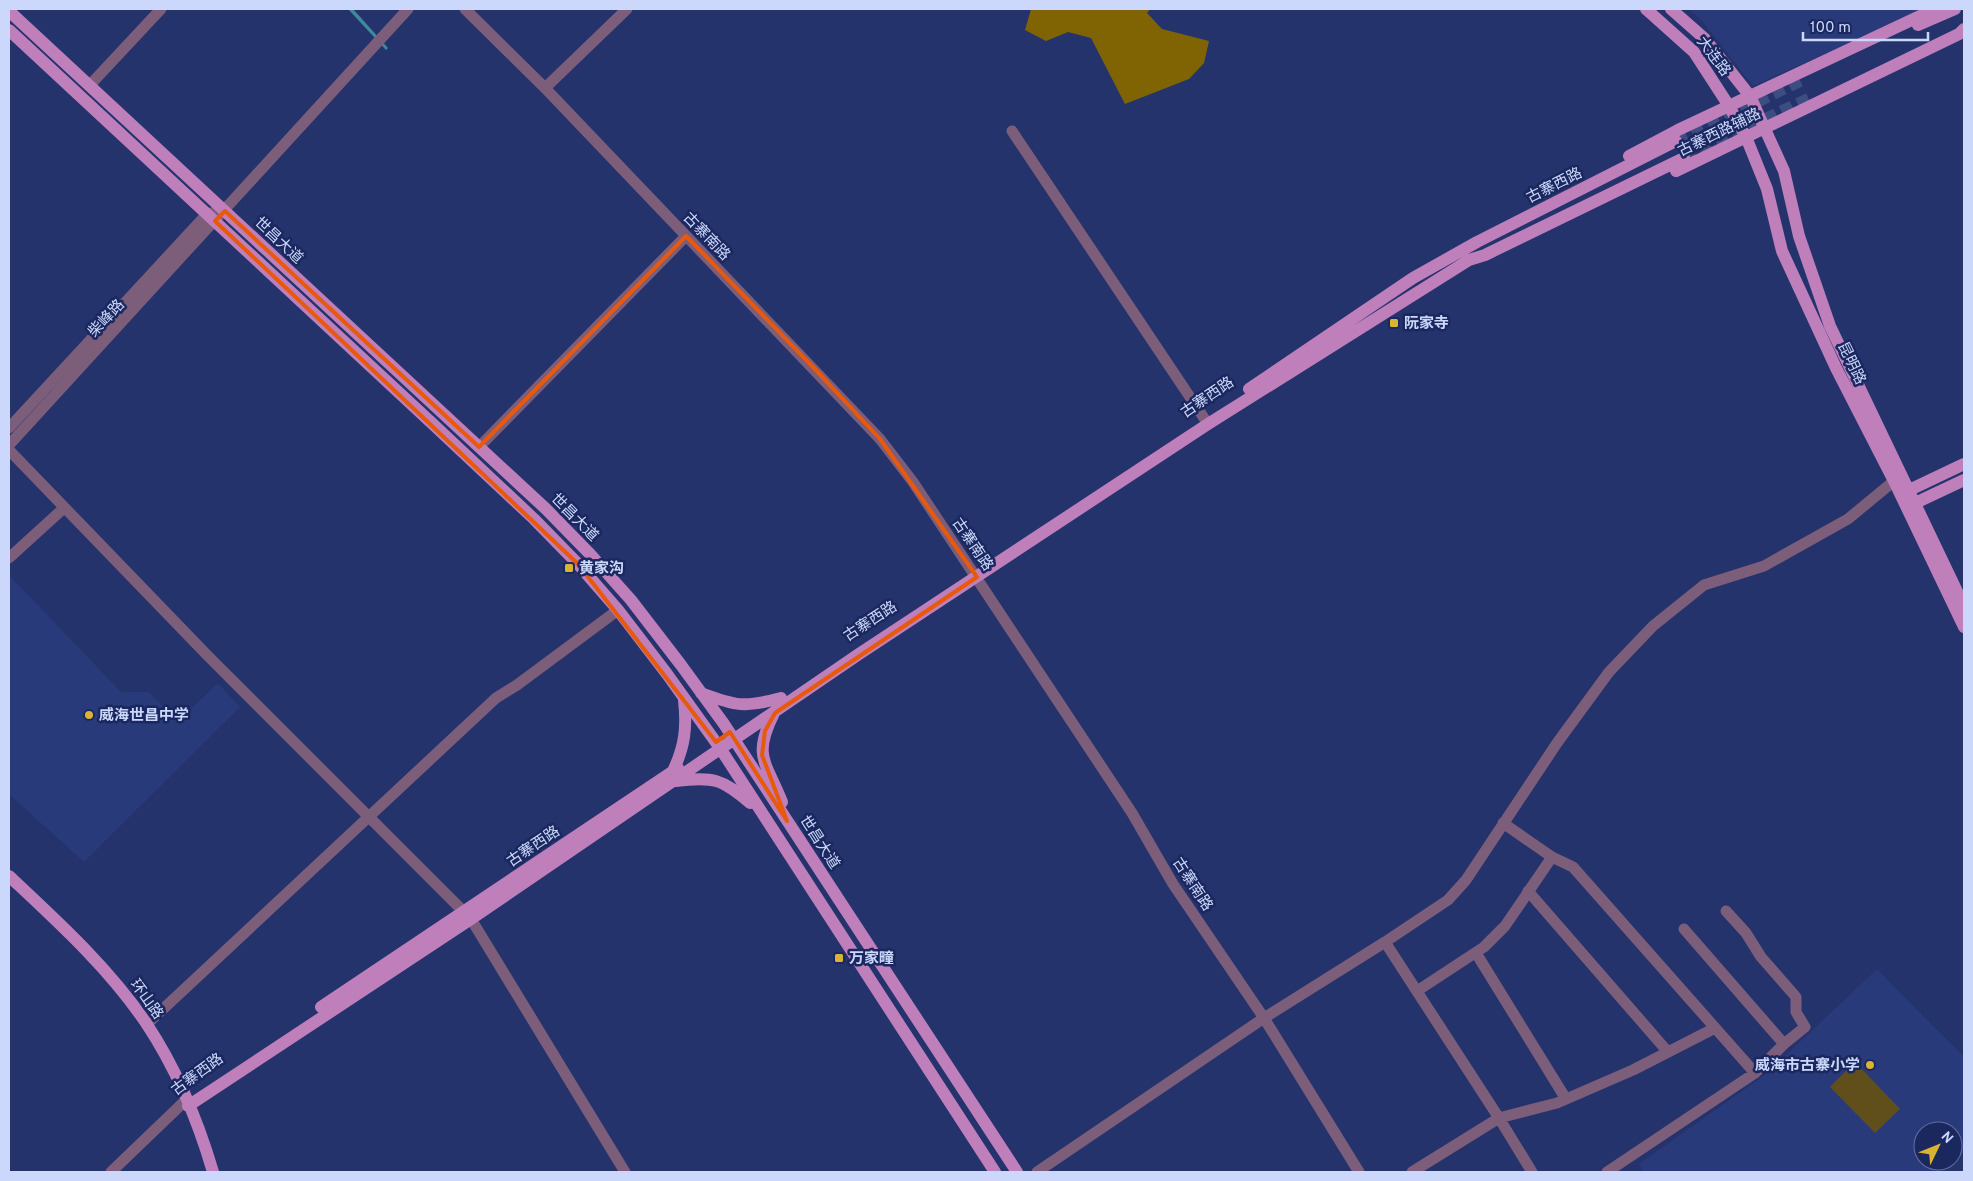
<svg xmlns="http://www.w3.org/2000/svg" width="1973" height="1181" font-family="Overpass,'Noto Sans SC',sans-serif">
	<style>
		.built { fill: #293a7a }
		.green { fill: #604e1b }
		.forest { fill: #806403 }
		.water { fill: #3d8b98 }
		.lines { fill: none; stroke-linecap: round; stroke-linejoin: round }
		.major-tunnel { stroke: #3d4c81; stroke-width: 12; stroke-dasharray: 12 6; stroke-linecap: butt }
		.minor { stroke: #7d5e7a; stroke-width: 11 }
		.major { stroke: #bf7fba; stroke-width: 12 }
		.marked { fill: none; stroke: #e8590c; stroke-width: 4; stroke-linejoin: round }
		.poi-dot { fill: #dcb233; stroke: #1b2860; stroke-width: 2 }
		.labels { text-anchor: middle; stroke-width: 5; stroke-linejoin: round; paint-order: stroke }
		.street-label { font-size: 15px; fill: #cbd8fb; stroke: #1b2860 }
		.poi-label { font-size: 15px; font-weight: bold; fill: #cbd8fb; stroke: #1b2860; text-anchor: start }
	</style>
	<rect width="100%" height="100%" fill="#24336c"/>
	<!-- built -->
	<path class="built" d="M1689,9H1924L1753,86L1703,22Z
		M9,575L121,692H149L177,722L218,683L240,707L84,862L9,794Z
		M1877,969L1964,1057V1139H1963L1964,1153L1953,1158V1131H1923V1161H1946L1930,1172H1644L1639,1164L1766,1074Z"/>
	<!-- green -->
	<path class="green" d="M1855,1062L1900,1109L1875,1133L1830,1087Z"/>
	<!-- forest -->
	<path class="forest" d="M1031,9H1150L1147,13L1162,29L1209,41L1204,63L1189,79L1125,104L1091,38L1068,32L1046,41L1025,30Z"/>
	<!-- water -->
	<path class="water" d="M348,9H353L388,48L386,50Z"/>
	<g class="lines">
		<!-- major-tunnel -->
		<path class="major-tunnel" d="M1676,141L1804,79
			M1684,158L1812,97"/>
		<!-- minor -->
		<path class="minor" d="M465,9L545,88L880,439L913,482L1132,813L1173,884L1264,1018L1359,1172
			M89,86L161,9
			M545,88L627,9
			M1012,131L1208,424
			M9,428L207,214L215,212
			M9,445L408,9
			M479,447L686,236
			M9,450L208,656L471,919L625,1172
			M9,558L64,508
			M1503,823L1552,857L1573,867L1755,1073
			M1528,891L1668,1052
			M1684,929L1784,1044
			M1385,942L1499,1118L1532,1172
			M1476,953L1566,1099
			M1417,991L1484,947L1505,926L1552,857
			M147,1024L496,698L517,685L618,610
			M111,1172L187,1099
			M1037,1172L1264,1018L1385,942L1448,900L1466,880L1557,743L1609,672L1653,626L1704,585L1764,566L1848,519L1894,481L1901,479
			M1412,1172L1499,1118L1557,1103L1633,1070L1715,1028
			M1607,1172L1755,1073L1784,1044L1805,1027L1796,1012V997L1761,957L1746,933L1726,911"/>
		<!-- major -->
		<path class="major" d="M1646,9L1694,52L1729,106L1746,137L1767,189L1782,251L1836,368L1894,481L1964,627
			M1671,9L1705,39L1750,96L1784,171L1799,236L1830,326L1964,606
			M9,11L546,509L590,554L631,600L681,665L724,724L1017,1172
			M1918,25L1955,9
			M9,30L436,427L534,519L578,564L618,610L667,674L720,748L995,1172
			M1629,156L1678,130L1935,9
			M1676,171L1959,34L1964,29
			M1249,389L1413,278L1477,242L1676,141
			M1901,494L1964,464
			M1909,506L1964,480
			M701,693C736,706 744,708 781,698
			M774,713C752,757 766,761 782,802
			M673,771C685,746 687,727 684,700
			M676,781C713,776 722,779 750,803
			M9,876C57,921 109,968 146,1023C176,1068 198,1121 213,1172
			M321,1007L678,768
			M188,1106L471,919L859,654L1208,424L1469,260L1485,255L1684,158"/>
	</g>
	<!-- marked area -->
	<path class="marked" d="M225,211L479,447L686,236L814,368L880,439L977,577L775,713L765,731L762,755L787,821L730,732L716,742L578,564L215,221Z"/>
	<!-- markers -->
	<g class="poi-dot">
		<rect x="1389" y="318" width="10" height="10" rx="2.5"/>
		<rect x="564" y="563" width="10" height="10" rx="2.5"/>
		<circle cx="89" cy="715" r="5"/>
		<rect x="834" y="953" width="10" height="10" rx="2.5"/>
		<circle cx="1870" cy="1065" r="5"/>
	</g>
	<g class="labels">
		<!-- street labels -->
		<g class="street-label">
			<text transform="translate(1714 56) rotate(53)" y="5">大连路</text>
			<text transform="translate(1719 132) rotate(-26)" y="5">古寨西路辅路</text>
			<text transform="translate(1554 185) rotate(-27)" y="5">古寨西路</text>
			<text transform="translate(707 236) rotate(46)" y="5">古寨南路</text>
			<text transform="translate(279 240) rotate(43)" y="5">世昌大道</text>
			<text transform="translate(106 318) rotate(-47)" y="5">柴峰路</text>
			<text transform="translate(1852 363) rotate(64)" y="5">昆明路</text>
			<text transform="translate(1207 397) rotate(-34)" y="5">古寨西路</text>
			<text transform="translate(575 517) rotate(45)" y="5">世昌大道</text>
			<text transform="translate(973 544) rotate(56)" y="5">古寨南路</text>
			<text transform="translate(870 621) rotate(-33)" y="5">古寨西路</text>
			<text transform="translate(820 842) rotate(57)" y="5">世昌大道</text>
			<text transform="translate(533 846) rotate(-34)" y="5">古寨西路</text>
			<text transform="translate(1193 884) rotate(57)" y="5">古寨南路</text>
			<text transform="translate(147 999) rotate(54)" y="5">环山路</text>
			<text transform="translate(197 1074) rotate(-36)" y="5">古寨西路</text>
		</g>
		<!-- poi labels -->
		<g class="poi-label">
			<text x="1404" y="328">阮家寺</text>
			<text x="579" y="573">黄家沟</text>
			<text x="99" y="720">威海世昌中学</text>
			<text x="849" y="963">万家疃</text>
			<text x="1860" y="1070" text-anchor="end">威海市古寨小学</text>
		</g>
	</g>
	<!-- border -->
	<rect width="1973" height="1181" fill="none" stroke="#cbd8fb" stroke-width="20"/>
	<!-- north arrow -->
	<g transform="translate(1938 1146) rotate(47)"><circle r="24" fill="#1b2860" stroke="#616e9e"/>
	<path d="M0-4L9 19L0 12L-9 19Z" fill="#dcb233"/>
	<text y="-8" font-size="14" font-weight="bold" text-anchor="middle" fill="#cbd8fb">N</text>
	</g>
	<!-- scale -->
	<path d="M1803 32v8h125v-8" fill="none" stroke="#cbd8fb" stroke-width="2.5"/>
	<text x="1810" y="32" font-size="15" fill="#cbd8fb" stroke="#1b2860" stroke-width="4" paint-order="stroke">100 m</text>
</svg>
